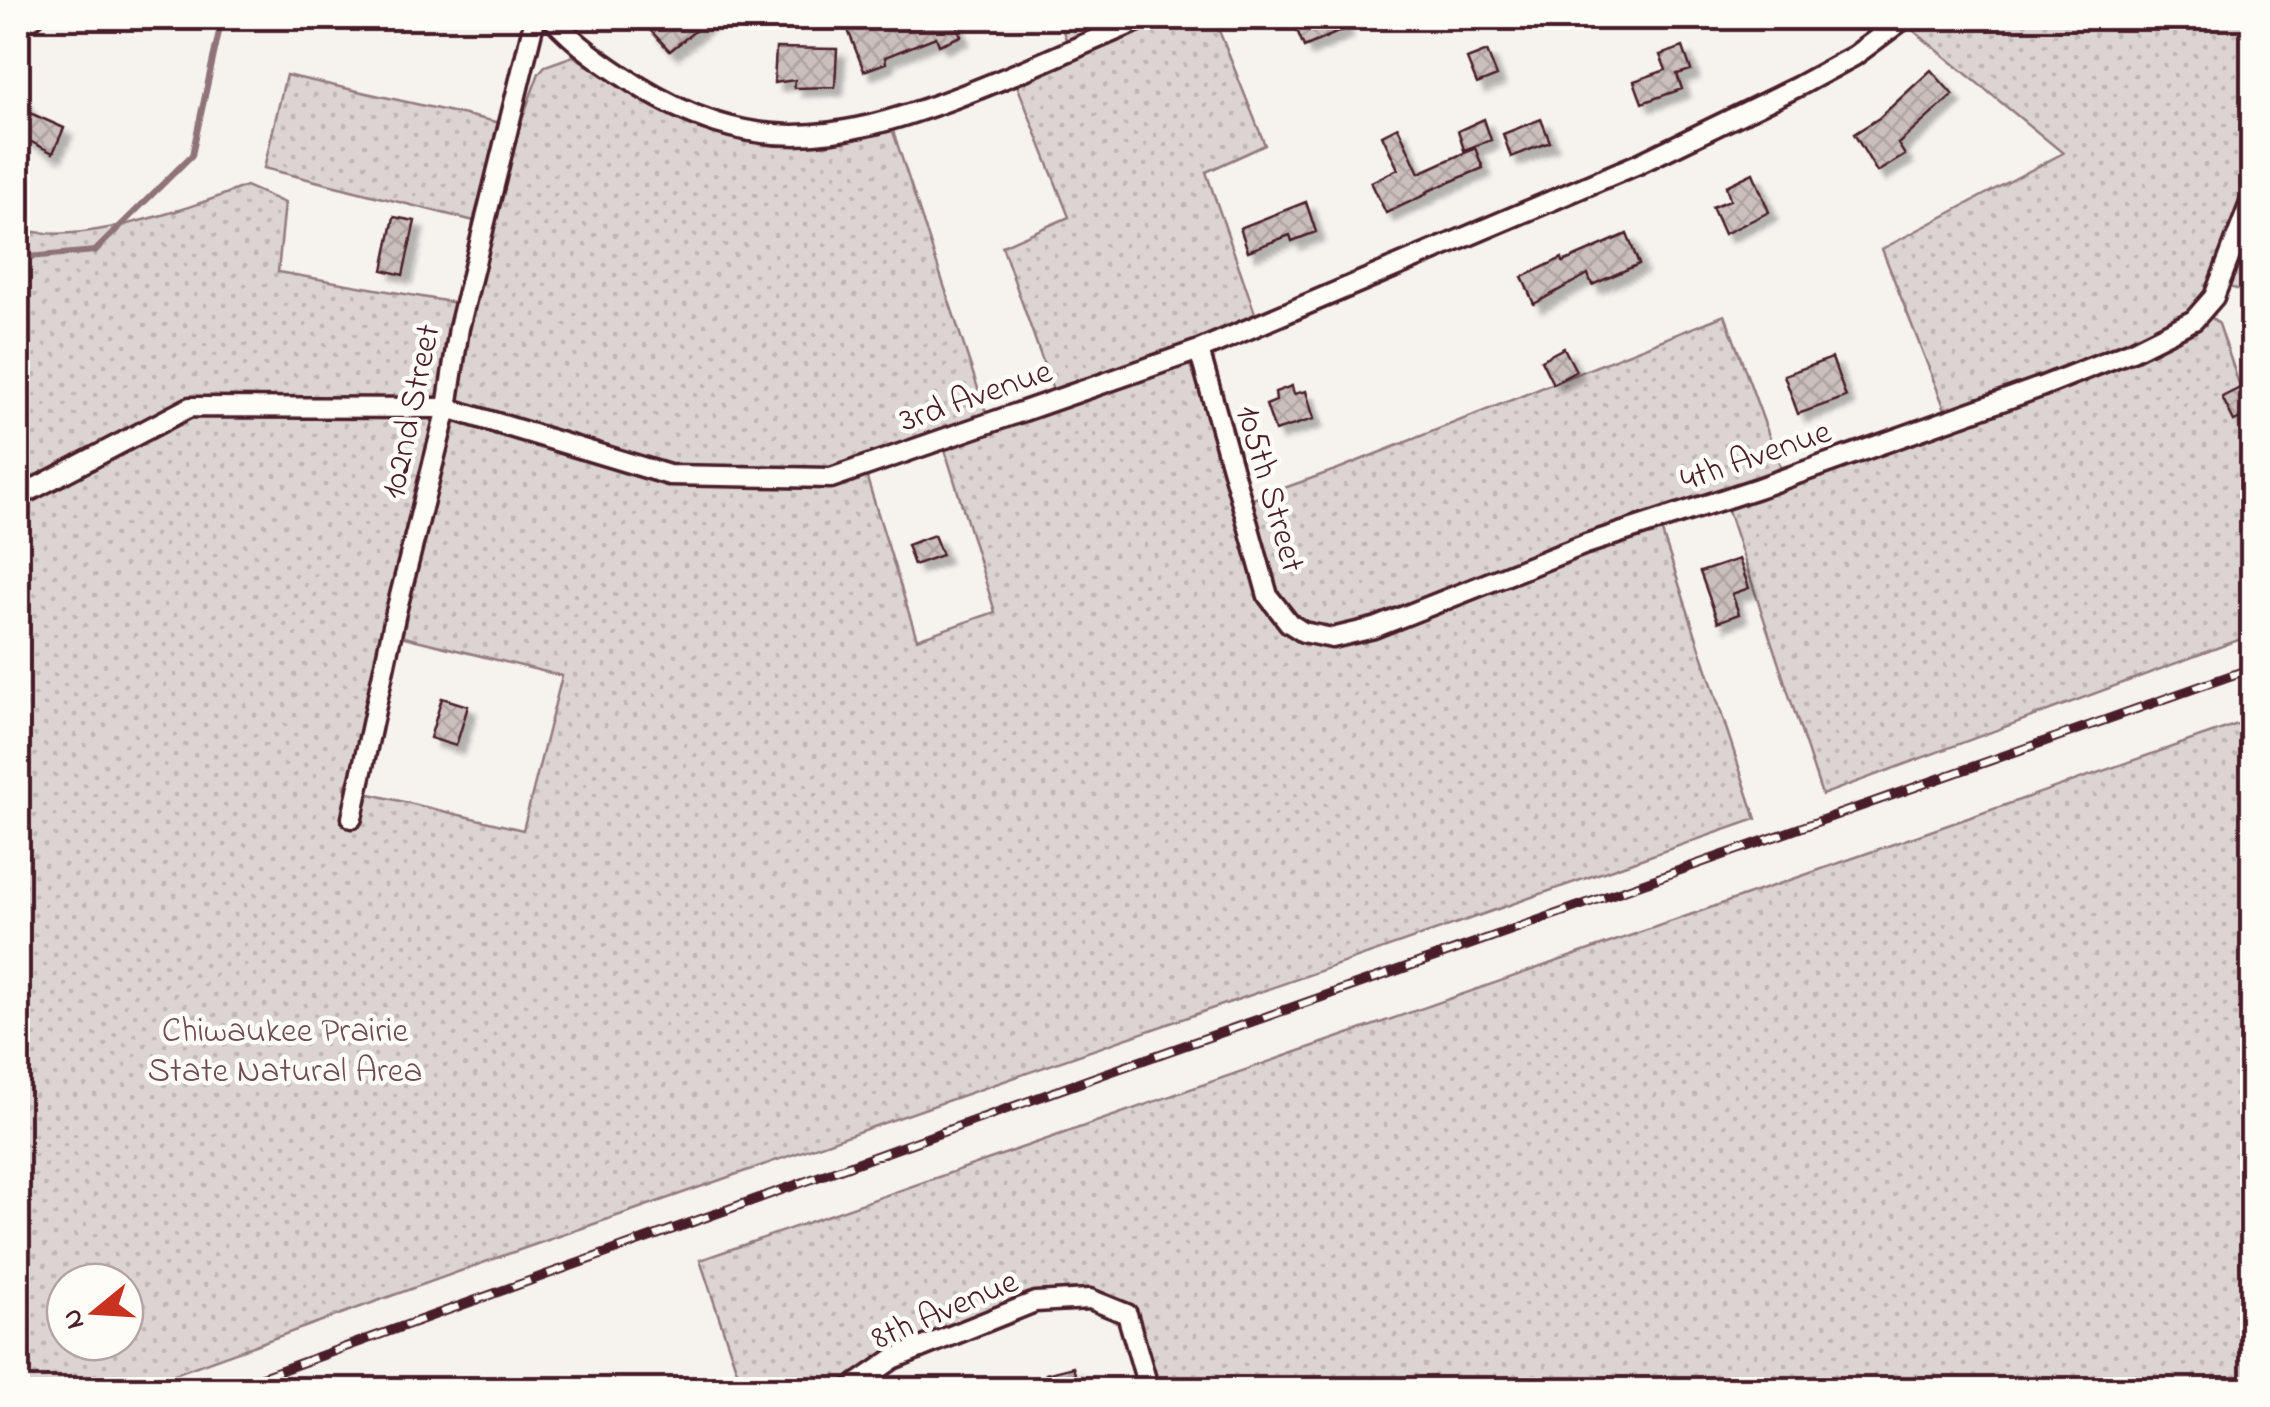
<svg xmlns="http://www.w3.org/2000/svg" width="2270" height="1407" font-family="'Indie Flower',sans-serif">
	<style>
		.park { fill: url(#park-dots); stroke: #937a7e; stroke-width: 2.5; fill-rule: evenodd }
		.lines { fill: none; stroke-linecap: round; stroke-linejoin: round }
		.stream { stroke: #8e7378; stroke-width: 6 }
		.building { fill: url(#building-cross-hatch); stroke: #4a1f2b; stroke-width: 2.5; filter: url(#shadow) }
		.minor-casing { stroke: #4a1f2b; stroke-width: 25 }
		.minor { stroke: #fdfcf7; stroke-width: 18 }
		.rail-casing { stroke: #4a1f2b; stroke-width: 10 }
		.rail { stroke: #fdfcf7; stroke-width: 6; stroke-dasharray: 19; stroke-linecap: butt }
		.labels { text-anchor: middle; stroke-width: 9; stroke-linejoin: round; paint-order: stroke }
		.street-label { font-size: 35px; fill: #4a1f2b; stroke: #fdfcf7 }
		.park-label { font-size: 35px; fill: #6e4c55; stroke: #fdfcf7 }
	</style>
	<defs>
		<pattern id="park-dots" width="8" height="8" patternUnits="userSpaceOnUse" patternTransform="scale(2.5)"><rect width="8" height="8" fill="#dcd4d2"/><path d="M2 2h.1M6 6h.1" fill="none" stroke="#beb6b4" stroke-width="1.8" stroke-linecap="round"/></pattern>
		<pattern id="building-cross-hatch" width="8" height="8" patternUnits="userSpaceOnUse" patternTransform="scale(2.5)"><rect width="8" height="8" fill="#cbbfbe"/><path d="M0 0l8 8M0 8l8-8" fill="none" stroke="#b0a4a3"/></pattern>
		<filter id="shadow"><feDropShadow dx="8" dy="8" stdDeviation="2.5" flood-color="#0004"/></filter>
	</defs>
	<rect width="100%" height="100%" fill="#f6f3ef"/>
	<filter id="ink" filterUnits="userSpaceOnUse"><feTurbulence type="fractalNoise" baseFrequency=".01" numOctaves="2"/><feDisplacementMap in="SourceGraphic" scale="20" xChannelSelector="R" yChannelSelector="G"/><feConvolveMatrix kernelMatrix="1 2 1 2 8 2 1 2 1" color-interpolation-filters="sRGB"/></filter>
	<g filter="url(#ink)">
		<!-- park -->
		<path class="park" d="M1058,18H1214L1265,145L1206,172L1256,316L1181,347L1198,383L1236,505L1338,469L1725,315L1787,485L1952,427L1882,249L2063,153L1898,18H2252V293L2213,283L2197,304L2219,324L2252,423V635L1822,795L1722,492L1656,514L1756,819L505,1255L133,1389H18V227C68,250 195,207 246,186L285,203L278,272L474,306L494,226L264,168L286,75L519,127L539,73L545,66L573,56L632,91L808,143L861,137L892,128L992,431L1059,407L1002,246L1069,217L1017,85L1074,60ZM940,434L995,612L917,639L862,462ZM384,632L562,676L523,830L345,788L359,753ZM65,1282H125V1342H65Z
			M2252,719V1389H1156C1130,1321 1128,1273 1038,1293L881,1359L834,1389H743L700,1260Z"/>
		<g class="lines">
			<!-- stream -->
			<path class="stream" d="M18,258L95,251L192,155L222,18"/>
		</g>
		<!-- building -->
		<path class="building" d="M665,18H711L670,51L651,31Z
			M881,18H954L961,36L939,45L936,37L885,57L886,63L864,71L848,30Z
			M1292,18H1340L1345,29L1304,47Z
			M1683,47L1691,70L1677,74L1682,89L1642,103L1634,81L1666,70L1660,55Z
			M776,48L837,49L835,87L794,88L795,80L774,83Z
			M1487,51L1497,76L1477,84L1467,59Z
			M1931,70L1953,95L1898,144L1905,155L1877,172L1854,134L1879,118Z
			M18,92L30,113L64,128L53,153L18,135Z
			M1484,119L1491,140L1464,150L1458,131Z
			M1541,119L1550,142L1511,157L1503,134Z
			M1398,127L1419,173L1475,148L1483,168L1426,192L1427,194L1386,213L1371,182L1398,169L1382,135Z
			M1753,173L1769,212L1724,234L1712,207L1730,200L1726,186Z
			M1306,202L1316,232L1292,241L1290,235L1248,251L1240,228Z
			M394,217L415,221L403,275L383,270Z
			M1627,234L1639,264L1592,285L1588,274L1534,304L1522,277L1562,258L1563,262Z
			M1564,348L1576,371L1553,384L1541,360Z
			M1832,358L1846,397L1798,414L1784,375Z
			M2252,382V412L2234,421L2222,397Z
			M1292,386L1294,394L1306,391L1314,419L1275,431L1266,405L1276,401L1275,392Z
			M934,535L942,555L914,565L907,545Z
			M1739,559L1749,588L1732,594L1739,614L1718,622L1700,572Z
			M442,698L468,706L456,746L430,738Z
			M1073,1367L1080,1390H1051L1046,1374Z"/>
		<g class="lines">
			<defs>
				<path id="minor" d="M552,18C576,45 604,64 635,84C750,156 835,143 955,98C1020,74 1082,44 1146,18
					M18,22L33,18
					M1199,350L1268,596L1289,623L1303,632L1332,638L1374,628L1586,544L1758,488L2038,388L2132,351L2194,320L2214,297L2252,198
					M18,497L190,407L447,408L669,475L831,478L1199,350L1638,164L1799,86L1854,56L1905,18
					M352,818L396,612L447,408L459,328L535,18
					M848,1390L893,1359L1035,1302L1090,1299L1127,1314L1149,1390"/>
			</defs>
			<!-- minor casing -->
			<use href="#minor" class="minor-casing"/>
			<!-- minor -->
			<use href="#minor" class="minor"/>
			<defs>
				<path id="rail" d="M226,1390L1101,1075L2252,668"/>
			</defs>
			<!-- rail casing -->
			<use href="#rail" class="rail-casing"/>
			<!-- rail -->
			<use href="#rail" class="rail"/>
		</g>
	</g>
	<g class="labels">
		<!-- street labels -->
		<g class="street-label">
			<text transform="translate(975 394) rotate(-19)" y="12">3rd Avenue</text>
			<text transform="translate(409 411) rotate(-78)" y="12">102nd Street</text>
			<text transform="translate(1755 454) rotate(-19)" y="12">4th Avenue</text>
			<text transform="translate(1272 488) rotate(74)" y="12">105th Street</text>
			<text transform="translate(944 1308) rotate(-23)" y="12">8th Avenue</text>
		</g>
		<!-- park labels -->
		<g class="park-label">
			<text x="285" y="1041">Chiwaukee Prairie<tspan x="285" dy="40">State Natural Area</tspan></text>
		</g>
	</g>
	<!-- margin -->
	<rect width="2270" height="1407" fill="none" stroke="#fdfcf7" stroke-width="60"/>
	<rect x="30" y="30" width="2210" height="1347" fill="none" stroke="#4a1f2b" stroke-width="4" filter="url(#ink)"/>
	<!-- north arrow -->
	<g transform="translate(95 1312) rotate(252)"><circle r="48" fill="#fdfcf7" stroke="#b5a4a5" stroke-width="2.5"/>
	<path d="M0-8L18 38L0 25L-18 38Z" fill="#c8321e"/>
	<text y="-15" font-size="28" font-weight="bold" text-anchor="middle" fill="#4a1f2b">N</text>
	</g>
</svg>
